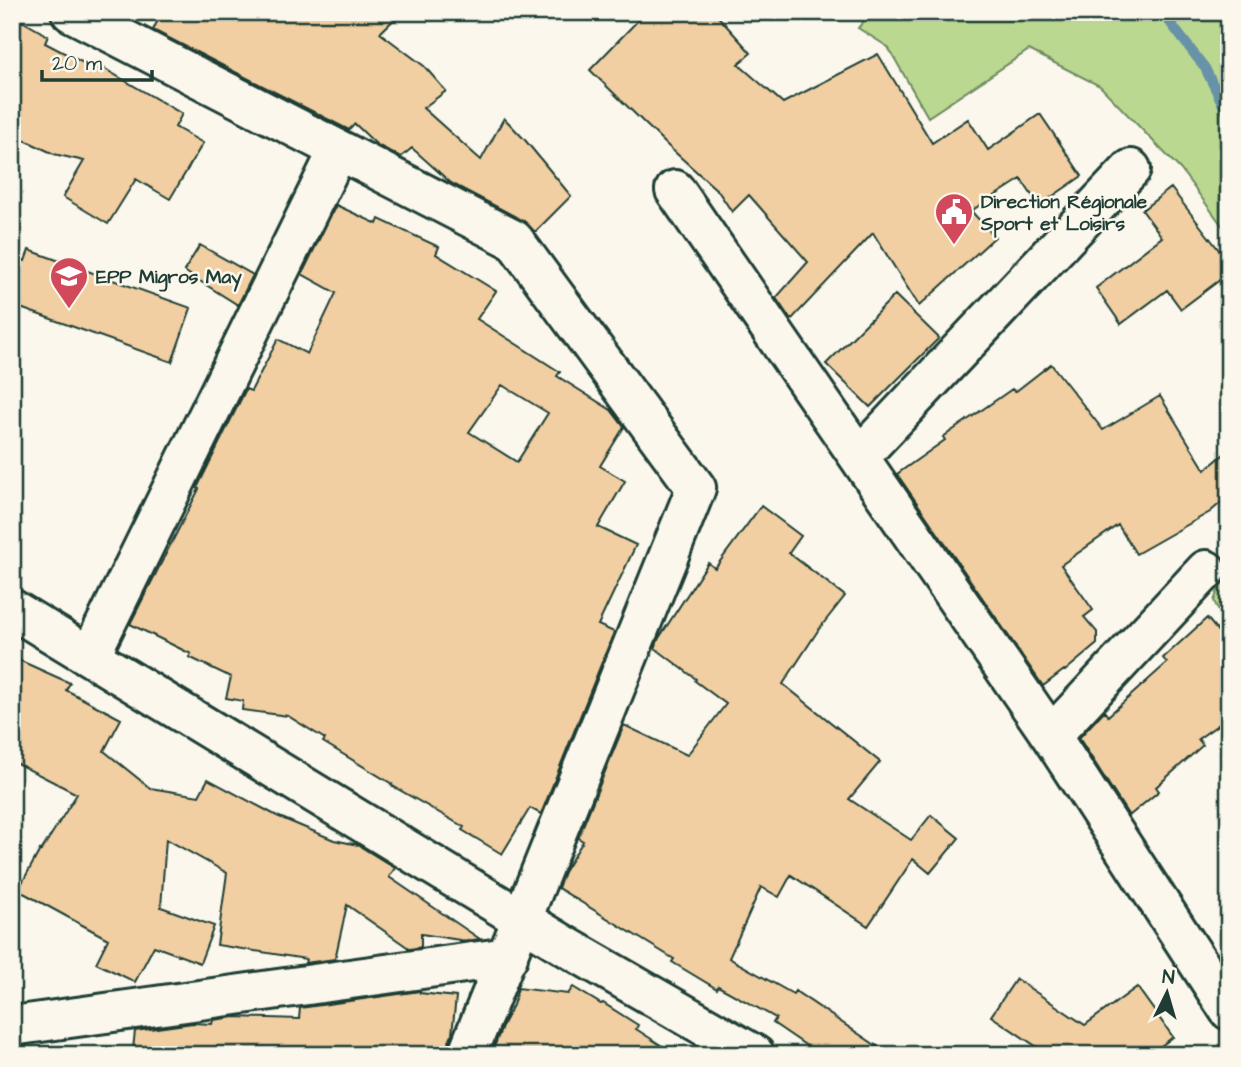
<svg xmlns="http://www.w3.org/2000/svg" width="1241" height="1067" font-family="'Architects Daughter',sans-serif">
	<style>
		.green { fill: #bbd890; stroke: #6d8a62; stroke-width: 2 }
		.lines { fill: none; stroke-linecap: round; stroke-linejoin: round }
		.stream { stroke: #6892a8; stroke-width: 10 }
		.building { fill: #f1cfa2; stroke: #1f3d34; stroke-width: 2; fill-rule: evenodd }
		.minor-casing { stroke: #1f3d34; stroke-width: 44 }
		.minor { stroke: #fbf7ec; stroke-width: 38 }
		.labels { text-anchor: middle; stroke-width: 5; stroke-linejoin: round; paint-order: stroke }
		.poi-label { font-size: 19px; font-weight: bold; fill: #1f3d34; stroke: #fbf7ec; text-anchor: start }
	</style>
	<rect width="100%" height="100%" fill="#fbf7ec"/>
	<filter id="ink" filterUnits="userSpaceOnUse"><feTurbulence type="fractalNoise" baseFrequency=".0143" numOctaves="2"/><feDisplacementMap in="SourceGraphic" scale="14" xChannelSelector="R" yChannelSelector="G"/><feConvolveMatrix kernelMatrix="1 2 1 2 8 2 1 2 1" color-interpolation-filters="sRGB"/></filter>
	<g filter="url(#ink)">
		<!-- green -->
		<path class="green" d="M871,12H1218L1229,23V235L1181,170L1100,86L1029,50L928,117L888,47L858,28Z
			M1229,561V633L1214,601Z"/>
		<g class="lines">
			<!-- stream -->
			<path class="stream" d="M1162,12L1205,68L1229,117"/>
		</g>
		<!-- building -->
		<path class="building" d="M162,12H402L380,33L424,66L446,91L423,108L481,160L504,118L525,140L571,196L535,232L524,221L451,183L412,148L401,157L377,145L355,124L349,130L153,30Z
			M646,12H714L751,53L738,64L783,103L878,54L932,143L968,119L988,150L1040,114L1082,176L1047,200H1035L1021,179L971,211L995,237L919,306L873,233L791,320L776,298L808,262L749,195L732,212L718,191L668,146L590,70Z
			M22,21L48,36L45,43L95,69L98,65L182,114L175,127L203,143L170,199L136,179L108,224L63,197L84,161L54,154L12,134V38Z
			M1171,188L1229,263V273L1181,309L1167,290L1121,324L1096,288L1162,237L1142,210Z
			M336,205L377,224L379,219L439,247L436,254L496,291L477,319L560,372L557,376L611,410L624,427L600,466L625,481L598,527L636,545L598,625L614,632L541,814L530,808L502,854L462,830L464,827L391,785L392,784L323,742L325,739L288,716L242,710L243,701L226,698L231,677L189,657L191,654L130,624L199,489L197,488L246,389L251,391L278,339L307,354L336,293L302,274ZM502,385L548,413L517,462L469,432Z
			M200,245L253,275L238,305L184,271Z
			M29,250L191,308L172,362L12,305V256L25,261Z
			M895,295L939,338L870,407L826,364Z
			M1051,364L1103,430L1160,396L1205,470L1229,450V496L1210,512L1136,554L1118,525L1061,565L1093,610L1084,617L1097,632V644L1065,671L1064,670L1043,686L897,474L945,440L943,437L1012,389L1015,392Z
			M761,506L801,536L789,553L845,596L819,629L783,684L880,762L849,799L911,840L931,815L959,838L930,873L913,859L868,926L791,875L779,897L761,887L729,958L793,994L795,991L890,1055H820L773,1023L776,1018L718,986L717,989L672,962L674,959L558,888L564,872L583,841L578,838L624,725L687,755L726,704L695,681L696,679L655,648L659,638L708,563L715,568Z
			M1207,618L1229,645V717L1198,739L1203,745L1156,787L1159,791L1129,816L1079,738L1104,711L1108,716L1167,663L1163,658Z
			M12,657L70,683L66,690L121,719L104,751L150,788L199,796L208,779L277,816L334,840L358,845L395,868L389,877L480,939L466,941L421,934V947L410,949L347,905L335,959L305,963L306,959L217,945L227,873L166,839L161,907L214,926L200,963L154,946L135,982L96,963L108,939L18,890L40,850L41,851L77,794L12,761Z
			M1016,979L1085,1025L1137,987L1173,1037L1149,1055H1043L1046,1053L991,1016Z
			M573,987L601,1004L603,1003L638,1025L636,1029L676,1055H491L504,1022L513,1005L518,988L568,994Z
			M420,991V993L456,997L452,1034L447,1047L446,1055H209L133,1049L135,1031L193,1023L212,1024L213,1020L235,1017L299,1019L300,1008Z"/>
		<g class="lines">
			<defs>
				<path id="minor" d="M71,12L514,240L696,488L467,1055
					M675,190L1051,736L1229,1010
					M859,457L1131,169
					M12,609L569,948L755,1055
					M90,656L338,151
					M1051,736L1206,570
					M12,1026L508,957"/>
			</defs>
			<!-- minor casing -->
			<use href="#minor" class="minor-casing"/>
			<!-- minor -->
			<use href="#minor" class="minor"/>
		</g>
	</g>
	<!-- icons -->
	<defs>
		<symbol id="civic-pin" viewBox="-11 -11 22 30"><path d="M0 17L-7.5 6A9.5 9.5 0 1 1 7.5 6Z" fill="#d1495b" stroke="#fbf7ec"/><path d="M-.6-6.5H3V-4.5H.6V-3L4-1V1h2V6H-6V1h2V-1L-.6-3ZM-1.2 2.5V6h2.4V2.5Z" fill="#fff"/></symbol>
		<symbol id="school-pin" viewBox="-11 -11 22 30"><path d="M0 17L-7.5 6A9.5 9.5 0 1 1 7.5 6Z" fill="#d1495b" stroke="#fbf7ec"/><path d="M0-5L7-2L0 1L-7-2ZM-4 1L0 2.5L4 1V4Q0 6-4 4Z" fill="#fff"/></symbol>
	</defs>
	<g fill-rule="evenodd">
		<use href="#civic-pin" x="932" y="190" width="44" height="60"/>
		<use href="#school-pin" x="47" y="254" width="44" height="60"/>
	</g>
	<g class="labels">
		<!-- poi labels -->
		<g class="poi-label">
			<text x="981" y="208">Direction Régionale<tspan x="981" dy="22">Sport et Loisirs</tspan></text>
			<text x="96" y="283">EPP Migros May</text>
		</g>
	</g>
	<!-- margin -->
	<rect width="1241" height="1067" fill="none" stroke="#fbf7ec" stroke-width="42"/>
	<rect x="21" y="21" width="1199" height="1025" fill="none" stroke="#1f3d34" stroke-width="2.5" filter="url(#ink)"/>
	<!-- north arrow -->
	<g transform="translate(1167 993) rotate(5)" stroke="#fbf7ec" stroke-width="5" paint-order="stroke">
	<path d="M0-5L12 26L0 18L-12 26Z" fill="#1f3d34"/>
	<text y="-10" font-size="19" font-weight="bold" text-anchor="middle" fill="#1f3d34">N</text>
	</g>
	<!-- scale -->
	<path d="M42 70v10h110v-10" fill="none" stroke="#1f3d34" stroke-width="3.5"/>
	<text x="52" y="70" font-size="21" fill="#1f3d34" stroke="#fbf7ec" stroke-width="5" paint-order="stroke">20 m</text>
</svg>
